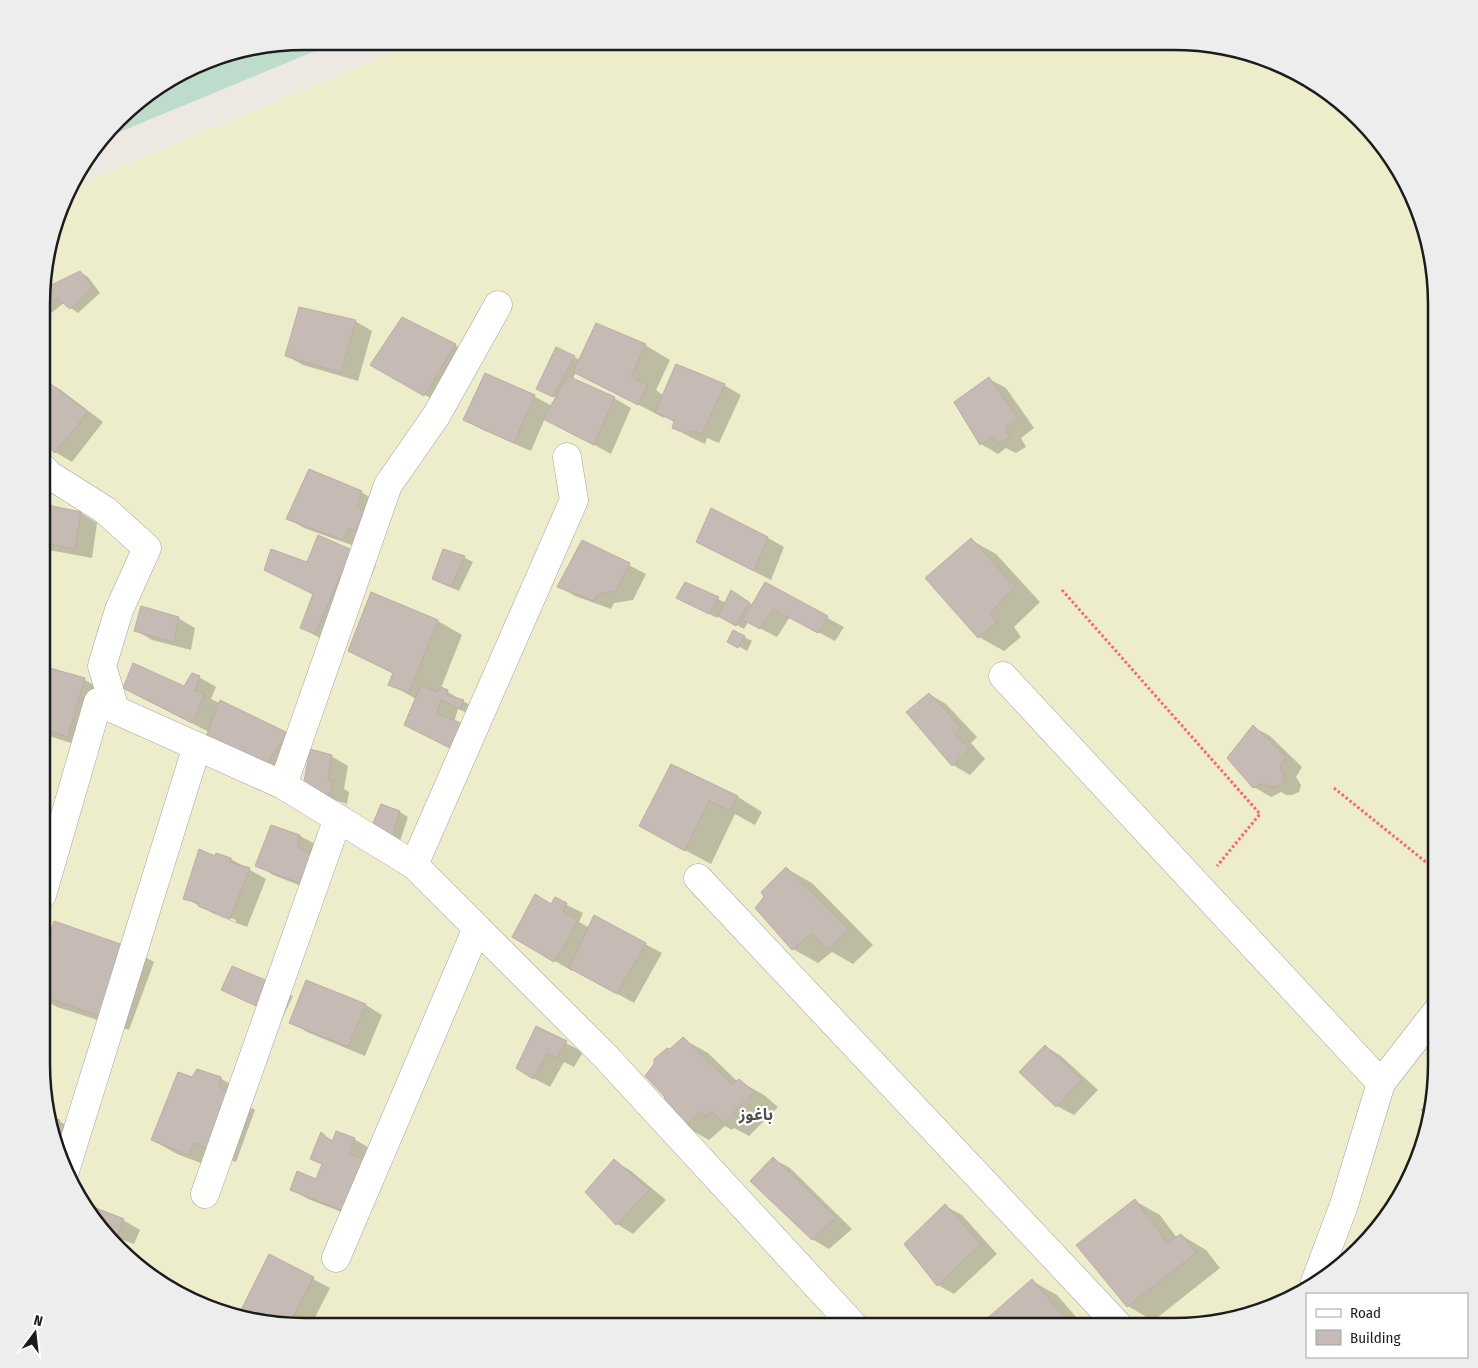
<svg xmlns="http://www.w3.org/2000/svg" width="1478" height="1368" font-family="'Fira Sans Condensed','Noto Sans Arabic',sans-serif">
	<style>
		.farmland { fill: #edeccb }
		.wetland { fill: #bedccb }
		.shadow { fill: #0003; fill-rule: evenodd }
		.building { fill: #c5bab4; stroke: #bfada3 }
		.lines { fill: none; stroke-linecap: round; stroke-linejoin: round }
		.minor-casing { stroke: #a3a3a3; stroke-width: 29 }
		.path { stroke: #fb6565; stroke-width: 3; stroke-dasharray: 2.5 2.5; stroke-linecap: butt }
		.minor { stroke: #fff; stroke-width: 28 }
		.labels { text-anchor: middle; stroke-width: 4.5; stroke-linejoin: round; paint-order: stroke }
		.quarter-label { font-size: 16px; font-weight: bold; fill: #4f4f4f; stroke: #fff }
		.rim { fill: none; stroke: #1c1c1c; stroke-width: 2.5 }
	</style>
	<rect width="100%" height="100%" fill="#ede8e1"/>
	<!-- farmland -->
	<path class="farmland" d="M414,41L1192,42L1291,68L1372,131L1417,203L1436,286L1437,1065L1428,1132L1410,1180L1347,1262L1275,1307L1191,1326L303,1327L236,1318L188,1300L106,1237L61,1165L42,1081L44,269L71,187L408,46Z"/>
	<!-- wetland -->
	<path class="wetland" d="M304,41H339L105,138L131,106L219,55Z"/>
	<!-- shadow -->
	<path class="shadow" d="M80,272L88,277L100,293L78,313L64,303L47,316L43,314V290Z
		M355,321L372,331L358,381L303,365L287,356Z
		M455,345L480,360L449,409L372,364Z
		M645,345L670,360L656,390L664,396L724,385L741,395L719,443L707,438L705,444L690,437L673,427L675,422L665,416L664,418L576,372L573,379L614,398L631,408L611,454L545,418L531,451L481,429L465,420L534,396L552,406L557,398L545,393L574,357L580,360Z
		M989,379L1006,388L1034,428L1021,438L1026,447L1016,453L1006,448L998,454L981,444L955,403Z
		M45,381L61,390L103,422L72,462L55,452L43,442V382Z
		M361,492L378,502L360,548L304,528L287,518Z
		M43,505L81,513L97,523L92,558L43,549Z
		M768,538L784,547L771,580L697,542Z
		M971,540L996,554L1040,602L1014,627L1021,637L1004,651L979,637Z
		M583,541L646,574L633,600L614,603L611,609L575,596L558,586Z
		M351,551L376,565L341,648L327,642L302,628L314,595L266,569L308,564Z
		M444,551L465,558L473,562L459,591L441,583Z
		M685,583L726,603L740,597L753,605L765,584L844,627L835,641L790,617L777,637L748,622L744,629L719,615L717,618L686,602Z
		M178,618L195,628L191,650L152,640L135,630Z
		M438,621L462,635L441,688L480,711L477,717L458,709L454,722L467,757L405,724L416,699L390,684L394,674L350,650Z
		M744,637L752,641L747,651L729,641Z
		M43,667L85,680L110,694L93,750L43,734Z
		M199,677L216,687L211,699L287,735L282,776L209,732L141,697L185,688Z
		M929,694L946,704L977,737L971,743L985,759L970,775L953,765L908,712Z
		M1253,727L1270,736L1302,767L1296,777L1301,785L1299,792L1292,795H1286L1281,792L1271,797L1254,787Z
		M331,756L348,766L344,789L349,792L347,804L321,796Z
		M671,766L738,797L762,812L755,825L735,814L711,864L666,840Z
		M400,812L408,817L400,841L380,832Z
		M300,836L317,845V892L273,875L257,865Z
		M217,854L231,859L266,879L247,927L216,915L185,898L216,858ZM215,912L236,920V922L215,914Z
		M787,869L812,883L873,945L853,964L832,952L818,963L793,949Z
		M555,899L583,913L579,922L590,928L645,944L662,953L634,1003L573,969L572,971L514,937L552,905Z
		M129,948L154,962L129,1030L57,1007L42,998V962Z
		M307,982L366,1005L382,1015L365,1056L307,1032L291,1022Z
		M277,986L293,996L282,1019L223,989Z
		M537,1028L583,1052L574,1067L564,1062L550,1087L533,1078Z
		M683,1039L708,1053L738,1082L739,1081L764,1095L778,1107L749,1136L734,1128L732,1130L725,1126L709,1140L684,1126L667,1097Z
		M1045,1046L1061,1056L1098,1090L1074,1115L1057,1106Z
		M192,1078H220L245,1093L243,1102L255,1110L236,1162L219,1157L214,1168L177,1154L152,1140Z
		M50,1119L59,1121L76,1131L60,1159Z
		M321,1134L334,1141L354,1139L371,1149L360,1219L308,1199L291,1189L317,1180L323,1165L312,1159Z
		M773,1159L790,1168L852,1229L829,1249L812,1239Z
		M614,1161L631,1171L666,1200L633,1234L617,1224Z
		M1135,1201L1160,1215L1177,1238L1181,1235L1206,1250L1220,1268L1153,1321L1128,1306Z
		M87,1206L123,1220L140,1230L134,1244L104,1233Z
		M945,1206L962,1215L997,1254L954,1294L938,1285Z
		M269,1256L330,1288L310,1327L263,1321L242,1310Z
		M1032,1281L1057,1295L1084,1326H988L984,1322Z"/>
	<!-- building -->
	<path class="building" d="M80,271L93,288L70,309L57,298L43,308V289Z
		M299,307L356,320L341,373L285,356Z
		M402,317L456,344L424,396L370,365Z
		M596,323L646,344L631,377L648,385L638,405L573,372Z
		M556,347L575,356L553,397L536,389Z
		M676,364L725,384L702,434L690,430L689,435L672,428L674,421L655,412Z
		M485,373L535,395L514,443L463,420Z
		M568,376L615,397L594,445L543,419Z
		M989,377L1018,418L1005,428L1010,438L998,444L993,436L980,445L954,402Z
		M44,379L88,412L55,453L43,443Z
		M309,469L362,491L357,508L363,511L356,531L348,529L343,540L286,519Z
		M43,504L81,512L75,549L43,543Z
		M711,508L768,537L754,571L696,542Z
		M318,535L352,550L315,634L300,628L313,594L264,570L271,549L307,562Z
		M971,538L1015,587L990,613L997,622L978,638L925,578Z
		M582,540L630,563L616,591L598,594L594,601L557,587Z
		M443,549L465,556L451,587L432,579Z
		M685,582L719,597L709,614L676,598Z
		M765,582L828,616L818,633L773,609L760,629L743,620Z
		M731,590L749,602L736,626L718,616Z
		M371,592L438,620L409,693L388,685L393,673L348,651Z
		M141,606L179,617L174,642L134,631Z
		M733,630L745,636L738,648L727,642Z
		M133,663L184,686L192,673L200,676L195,690L205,694L192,723L123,688Z
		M43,666L85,678L68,737L43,729Z
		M421,685L437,692L441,687L448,690L447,695L464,700L460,709L441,700L437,713L463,724L450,748L404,725Z
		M929,693L961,727L955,733L969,749L952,766L906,712Z
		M220,700L288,733L265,767L204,742Z
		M1253,725L1286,757L1280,767L1284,775L1283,783L1275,787L1268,786L1264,783L1253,788L1227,758Z
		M310,749L332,755L328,780L333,781L330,795L303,787Z
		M671,764L738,796L730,811L709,801L685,851L639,826Z
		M381,804L400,811L392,837L371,828Z
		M271,825L300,835L298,847L311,854L301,884L255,866Z
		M199,849L215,856L216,853L231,858L230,862L250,868L230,919L198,906L199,903L183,899Z
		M786,867L849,930L827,950L812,933L792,950L755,908L764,897L761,892Z
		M535,894L551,904L555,897L567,903L563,911L577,920L563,948L554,962L512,937Z
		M594,915L646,943L617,994L569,968Z
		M54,921L129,947L104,1017L42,996V958Z
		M232,966L277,985L265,1010L221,990Z
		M306,980L366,1004L348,1047L289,1023Z
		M536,1026L567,1041L557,1058L547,1053L533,1079L516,1068Z
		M683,1037L732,1084L739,1079L754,1092L723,1123L712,1111L706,1117L701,1111L684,1127L663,1101L665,1097L645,1076L654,1064V1059L667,1048L670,1049Z
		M1045,1045L1082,1080L1056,1107L1019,1072Z
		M197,1069L221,1077L219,1086L231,1094L210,1149L194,1143L189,1155L151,1140L178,1072L192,1077Z
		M1432,1100L1430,1120L1421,1110Z
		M50,1117L60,1120L55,1138Z
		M336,1131L355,1138L349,1153L363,1159L343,1211L290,1190L297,1171L316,1179L322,1164L310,1159L321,1132L332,1142Z
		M773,1157L836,1218L812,1240L750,1181Z
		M614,1159L650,1190L616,1225L585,1192Z
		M1135,1199L1167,1242L1181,1234L1196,1253L1127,1307L1076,1245Z
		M86,1204L124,1219L118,1235L102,1230Z
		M945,1204L981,1244L937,1286L904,1244Z
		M269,1254L314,1277L289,1325L264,1322L241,1310Z
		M1032,1279L1072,1326H986L983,1322Z"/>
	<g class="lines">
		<defs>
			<path id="minor" d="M498,305L436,416L388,485L283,785L414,865L606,1057L854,1326
				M44,469L48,474L105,510L147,548L119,610L102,666L115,709
				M1003,676L1381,1083
				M414,865L574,500L567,457
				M698,878L1119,1326
				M42,895L98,702L283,785
				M65,1171L197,746
				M205,1194L338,818
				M336,1258L477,928
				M1315,1282L1344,1205L1381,1083L1437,1011"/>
		</defs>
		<!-- minor casing -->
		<use href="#minor" class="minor-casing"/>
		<!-- path -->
		<path class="path" d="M1062,590L1260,814L1217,866
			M1334,788L1437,871"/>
		<!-- minor -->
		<use href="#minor" class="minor"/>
	</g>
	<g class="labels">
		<!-- quarter labels -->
		<g class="quarter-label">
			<text x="756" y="1120">باغوز</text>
		</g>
	</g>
	<!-- crop -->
	<path d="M0 0H1478V1368H0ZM304 50H1174A254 254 0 0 1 1428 304V1064A254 254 0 0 1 1174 1318H304A254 254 0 0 1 50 1064V304A254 254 0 0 1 304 50Z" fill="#ededed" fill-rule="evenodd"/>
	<path class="rim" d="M304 50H1174A254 254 0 0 1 1428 304V1064A254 254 0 0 1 1174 1318H304A254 254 0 0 1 50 1064V304A254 254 0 0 1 304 50Z"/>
	<!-- legend -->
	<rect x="1306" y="1293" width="162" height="65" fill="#ffffff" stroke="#a4a4a4"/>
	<rect x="1316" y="1309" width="25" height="8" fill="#ffffff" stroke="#a4a4a4"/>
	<text x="1350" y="1318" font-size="15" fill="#1c1c1c">Road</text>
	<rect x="1316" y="1330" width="25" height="15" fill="#c5bab4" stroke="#a4a4a4"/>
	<text x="1350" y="1343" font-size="15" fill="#1c1c1c">Building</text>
	<!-- north arrow -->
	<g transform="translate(35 1333) rotate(15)" stroke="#ffffff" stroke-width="4" paint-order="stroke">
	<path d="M0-4L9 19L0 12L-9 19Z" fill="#1c1c1c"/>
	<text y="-8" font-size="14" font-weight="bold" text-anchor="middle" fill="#1c1c1c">N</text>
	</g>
</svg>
